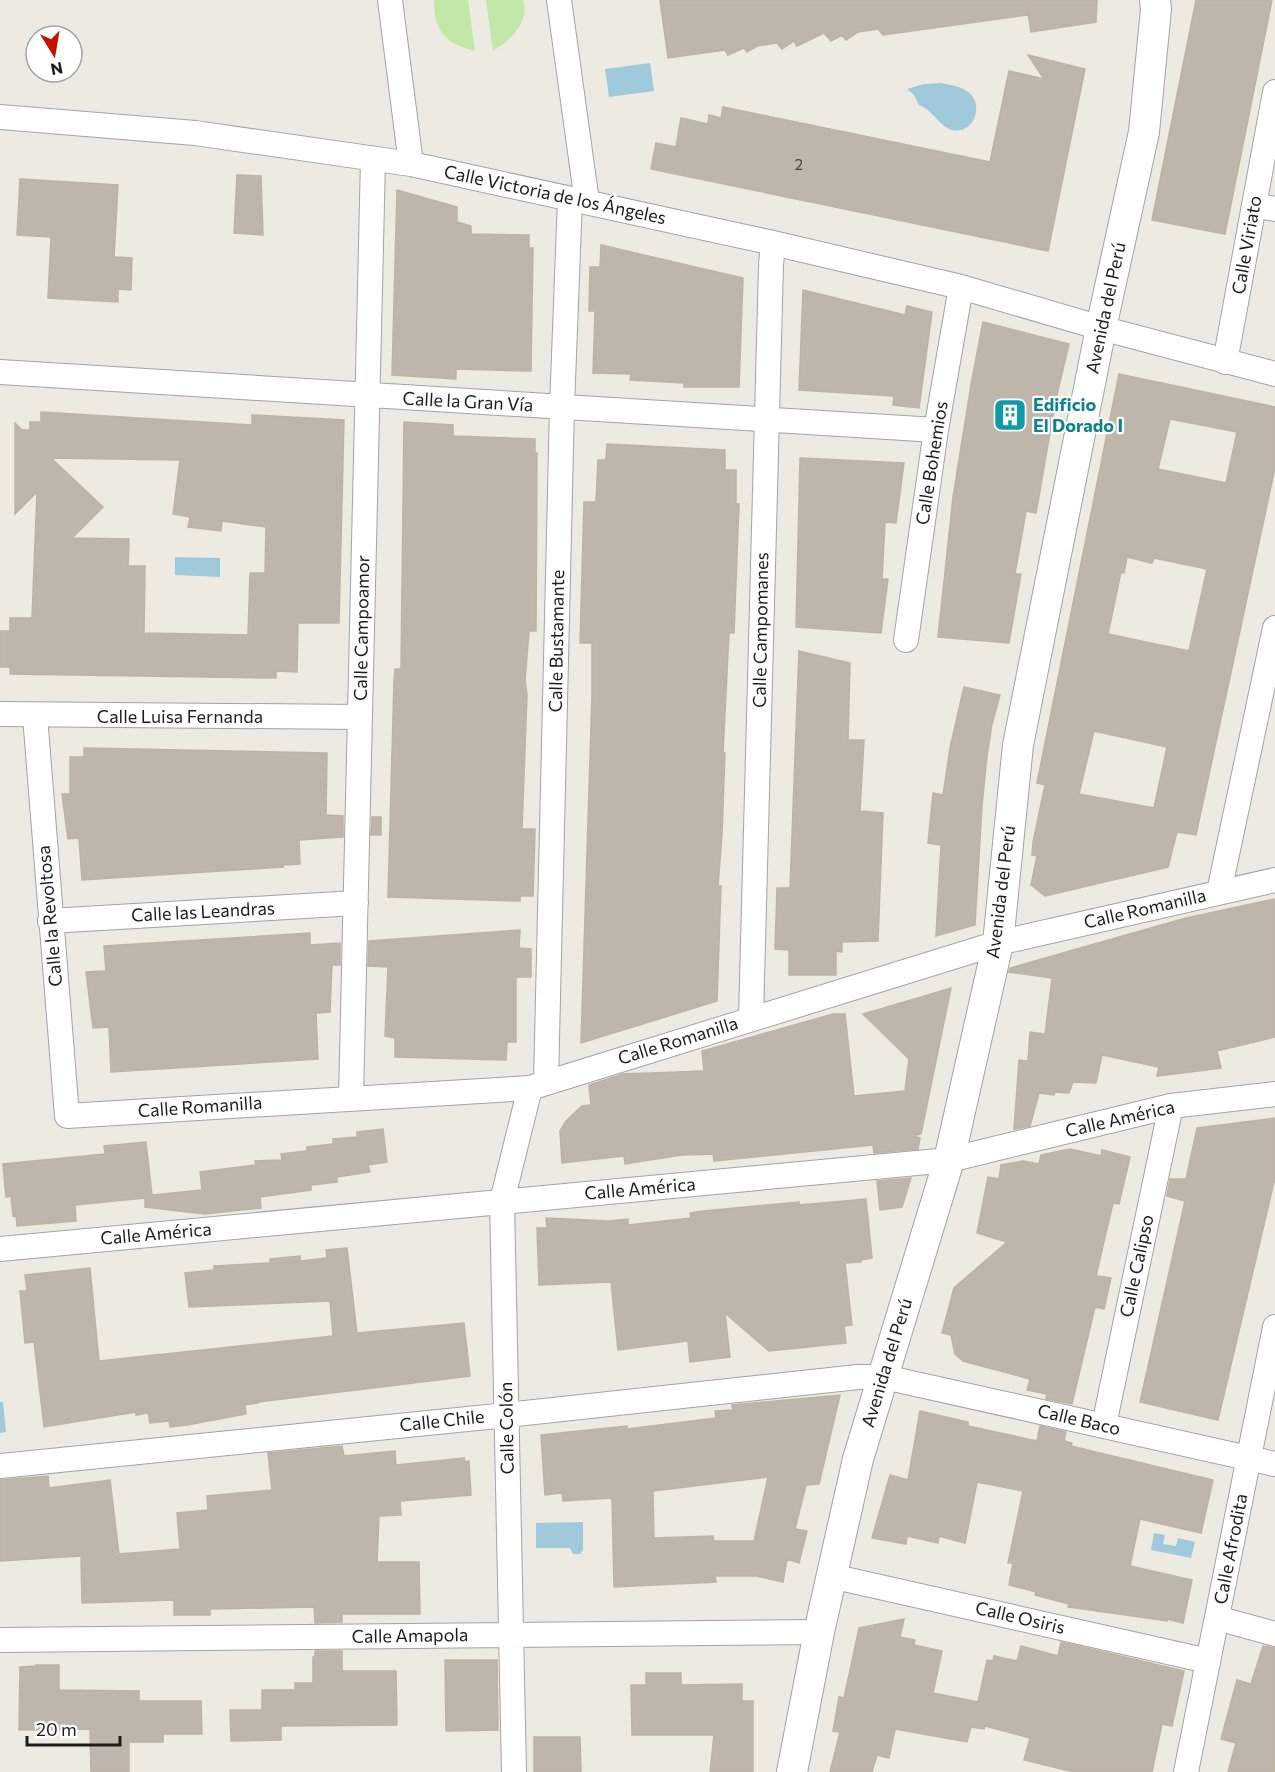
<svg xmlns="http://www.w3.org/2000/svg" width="1275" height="1772" font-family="Commissioner,sans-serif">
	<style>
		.grass { fill: #c1e8a6 }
		.water { fill: #a1c9dc }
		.building { fill: #beb6ad; stroke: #bfb2a3; stroke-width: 1.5; fill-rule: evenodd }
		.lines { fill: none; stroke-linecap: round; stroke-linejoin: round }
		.minor-casing { stroke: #a3a3a3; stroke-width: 26 }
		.tertiary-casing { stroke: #a3a3a3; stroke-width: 32 }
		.minor { stroke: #fff; stroke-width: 24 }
		.tertiary { stroke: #fff; stroke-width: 30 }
		.labels { text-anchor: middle; stroke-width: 4.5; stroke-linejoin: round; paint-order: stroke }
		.number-label { font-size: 15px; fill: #444240 }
		.street-label { font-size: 18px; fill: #1c1c1c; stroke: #fff }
		.culture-label { font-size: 18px; font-weight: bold; fill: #0d838f; stroke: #fff; text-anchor: start }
	</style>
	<rect width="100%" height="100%" fill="#edeae1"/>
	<!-- grass -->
	<path class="grass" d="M434,0H468L475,51C446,45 433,29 434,0Z
		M486,0H523C530,23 510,40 493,51Z"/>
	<!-- water -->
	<path class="water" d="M650,63L654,91L609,97L605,69Z
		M941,83C950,85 961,86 968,92C985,104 974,135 952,130C940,127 934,111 919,105L914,95L907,89L924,84Z
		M175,557L220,558V577L175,575Z
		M0,1402H3L6,1432L0,1433Z
		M583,1522V1550L580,1554H573L570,1548H536V1523Z
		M1154,1533L1165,1535L1163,1544L1176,1546L1178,1538L1195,1542L1191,1558L1151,1550Z"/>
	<!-- building -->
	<path class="building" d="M660,0H1097L1096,22L1031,32L1026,0L1027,15L883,35L878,29L858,32L846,40L842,35L831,41L824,33L797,46L794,41L782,49L777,43L757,46L747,52L744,48L728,55L725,50L668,58Z
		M1196,0H1272L1225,234L1152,220Z
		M1028,55L1085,69L1048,251L651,169L656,143L676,147L681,118L708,124L709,115L721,118L723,107L990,162L1009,71L1044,79Z
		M237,175L261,176L263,235L234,233Z
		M20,179L118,185L114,257L132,258L131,290L118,289V302L48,298L51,237L17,235Z
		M397,190L457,207V222L471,226V234L529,235V248H533L531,371L456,369V379L392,375Z
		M601,245L743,278L739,387H684V383L630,380L631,374L593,373L595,311H589L590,267H600Z
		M803,290L905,315L907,306L932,312L919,408L893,405L894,396L799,390Z
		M983,322L1069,344L1056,399L1036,513L1026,511L1015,574H1021L1009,643L938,637L953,497L972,379Z
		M1119,374L1275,407V468L1196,835L1177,832L1168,867L1045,896L1031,885L1037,856L1032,855L1033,842L1045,785L1037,783ZM1170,419L1237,432L1226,483L1158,469ZM1127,557L1152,563L1154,558L1207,569L1189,651L1108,634L1121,572L1124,573ZM1094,731L1167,747L1154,808L1079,794Z
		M41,412L252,425V415L344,420L339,623H298L297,672L276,671V678L10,674V667H0V631H10V618H32L37,492L15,514V423L22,430H30V422H41ZM51,458L180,460L173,514L190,517L188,527L221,531L222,521L266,527L265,573H250L248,635L144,633L145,566H128L129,539L72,538L103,507Z
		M404,422L453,425V436L535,439V453H537L536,631H529L525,681L527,695L522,829H535L534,866L533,896H520V901L388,897L394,681L395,669H401Z
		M607,444L725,450V470H736V504H739L734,633H729L723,753H725L722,834L718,886H721L717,1001L581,1043L592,695V643H580L584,502H596L598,460H606Z
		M800,458L904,463L896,523L885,522L882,579H888L881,633L796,627Z
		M799,651L850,663L848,740H864L860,811L883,813L878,941L842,942V952L836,951V975H789V950L775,949L777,888H790Z
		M964,687L1000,695L992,724L987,756L982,805L975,925L936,936L941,845L928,843L933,793L943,795L950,748Z
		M84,748L327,753L326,815L343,816V837L299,840L300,864L283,865V867L82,880L79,838L68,839L62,794H70V757H84Z
		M372,817H381V835H371Z
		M1275,899V1037L1217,1051L1221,1068L1157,1076L1159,1067L1102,1055L1096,1083L1073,1082L1069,1093L1055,1092L1054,1095L1039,1093L1030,1126L1014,1129L1019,1060L1028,1061L1030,1032L1045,1034L1052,978L1009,972L1010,968L1186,918Z
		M520,930L519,948L531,949V977H516V1042H507L506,1060L395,1057V1038L385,1036L388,967L368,966L369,941Z
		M310,933V945L340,943V965H332L330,1012L316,1013L318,1059L111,1072L109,1027L93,1028L86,972L106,971L104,946Z
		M951,988L921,1134L913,1136L920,1138L918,1149L874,1153L873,1145L714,1161L713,1154L682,1155L625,1164L624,1156L562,1163L560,1131L566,1121L582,1106L591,1105L589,1085L623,1074L704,1071L702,1051L833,1014H845L854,1096L905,1091L909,1059L863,1014Z
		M1275,1118V1178L1218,1420L1140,1402L1185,1201L1167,1196L1170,1179H1186L1197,1128Z
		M383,1129L387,1162L368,1165L370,1172L337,1177V1182L311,1185V1190L260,1197L261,1208L205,1214L145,1207V1198L75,1205L76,1221L17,1226L16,1215L13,1216L11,1196L6,1197L3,1164L105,1154L104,1146L146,1142L152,1195L202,1190L200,1172L256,1165L255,1161L282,1160L281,1154L307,1151V1147L333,1144V1139L357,1137V1132Z
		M1070,1149L1101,1156L1102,1150L1130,1157L1119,1204L1113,1203L1096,1276L1111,1278L1104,1309L1095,1307L1072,1404L1046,1399L1047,1394L1027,1390L1030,1379L963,1361L955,1354L951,1335L942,1333L954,1288L1007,1242L977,1233L988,1177L999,1179L1001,1165L1023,1161L1039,1164L1041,1155Z
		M911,1178L902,1207L880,1210L877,1181Z
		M866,1199L872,1258L861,1260V1262L845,1263L852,1325L844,1326L846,1343L769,1351L725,1313L730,1357L690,1362L688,1341L618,1350L611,1282L539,1285L537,1228H547L546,1218L609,1221L628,1219V1225L691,1218L690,1213L703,1211L799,1202V1205Z
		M347,1248L357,1333L464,1323L470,1376L258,1402V1403L245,1405L246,1414L187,1425L170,1427L169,1421L150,1423L148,1413L136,1415V1412L44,1427L34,1342L25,1343L20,1291H27L25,1275L90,1268L99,1361L333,1336L330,1301L189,1307L185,1273L214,1270V1266L270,1263V1259L300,1256V1261L327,1258L326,1250Z
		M840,1395L819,1484L806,1485L795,1529L807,1531L799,1563L787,1559L783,1582L756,1576H715L716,1582L614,1587L612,1498L563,1501L562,1493L545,1495L541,1435L627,1426V1429L716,1418L715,1411L733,1410L732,1405ZM768,1477L754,1541H714L713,1536L654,1538L653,1491Z
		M920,1411L968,1422V1426L1037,1441L1040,1426L1066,1432L1064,1441L1072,1443L1071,1446L1213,1480L1201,1533L1140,1519L1130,1566L1192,1580L1183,1623L1167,1619V1621L1068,1607L1069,1604L1035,1595L1036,1592L1009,1585L1013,1563H1008L1023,1491L977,1482L965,1543L939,1536L938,1543L907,1536L906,1544L872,1538L890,1475L908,1480Z
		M342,1446L344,1456L395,1451L396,1465L464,1458L465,1462L469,1461L471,1495L400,1501L401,1515L379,1516L377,1562H419L420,1614H342V1622L315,1623L314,1607L210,1609V1615H174V1600L82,1603L81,1556L0,1561V1480L48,1476L49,1488L110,1480L119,1554L180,1549L177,1513L208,1510L207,1496L272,1490L268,1453Z
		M904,1619L900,1637L915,1640L914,1645L942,1651L933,1693L978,1702L987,1660L993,1661L994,1656L1017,1661L1021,1646L1058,1656L1061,1642L1184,1671L1172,1726L1162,1724L1152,1772H1074L1024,1760L1030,1738L985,1726L984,1729L971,1727L967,1742L895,1729L889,1758L877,1755L872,1772H830L840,1732L833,1731L839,1697L844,1698L859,1628Z
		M1263,1646L1275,1648V1772H1228L1236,1743L1221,1739L1237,1680L1251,1684Z
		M315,1651H342V1671H396L397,1725L281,1726V1740L231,1741L230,1710H262V1690H295V1683H313V1657H315Z
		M445,1660H497L498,1730L446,1731Z
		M36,1665H59V1690L139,1691V1701H201L202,1734H163V1742H129V1772H91L90,1729L19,1730L20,1667L36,1666Z
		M646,1673H681V1685L742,1684V1701H753V1772H710L714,1735H632L631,1685H646Z
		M534,1737H580L581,1772H534Z"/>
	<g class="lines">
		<defs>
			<path id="minor" d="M390,0L411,164
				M559,0L587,202
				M0,117L195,133L411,164L773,243L961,287L1101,328L1275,374
				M1254,205L1275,209
				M1225,362L1275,92
				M0,372L936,430
				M906,640L936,430L961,287
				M0,714L360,717
				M35,716L67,1116L530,1088L998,943L1275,880
				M1219,892L1275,628
				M50,921L356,903
				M751,1018L771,265L773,243
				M546,1082L562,407L570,199
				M351,1098L373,159
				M0,1249L949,1160L1171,1106L1275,1094
				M1104,1425L1171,1106
				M0,1466L507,1415L858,1377H884L1275,1464
				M831,1576L1208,1661
				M1217,1618L1275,1634
				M0,1640L819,1632
				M514,1772L502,1201L530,1088
				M1186,1772L1275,1327"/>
			<path id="tertiary" d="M792,1772L819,1632L858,1459L949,1160L998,943L1018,745L1101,328L1144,132L1156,9L1155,0"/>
		</defs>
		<!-- minor casing -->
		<use href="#minor" class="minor-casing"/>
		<!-- tertiary casing -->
		<use href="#tertiary" class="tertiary-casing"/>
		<!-- minor -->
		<use href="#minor" class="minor"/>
		<!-- tertiary -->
		<use href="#tertiary" class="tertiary"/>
	</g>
	<!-- icons -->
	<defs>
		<symbol id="building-square" viewBox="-11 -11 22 22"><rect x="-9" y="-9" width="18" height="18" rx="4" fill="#0f9aa8" stroke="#fff"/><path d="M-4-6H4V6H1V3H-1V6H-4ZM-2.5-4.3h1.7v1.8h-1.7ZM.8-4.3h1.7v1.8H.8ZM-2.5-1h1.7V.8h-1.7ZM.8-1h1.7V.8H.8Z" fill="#fff"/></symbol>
	</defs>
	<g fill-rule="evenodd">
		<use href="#building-square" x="991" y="396" width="38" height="38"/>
	</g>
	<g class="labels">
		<!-- number labels -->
		<g class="number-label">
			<text x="799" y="170">2</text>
		</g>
		<!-- street labels -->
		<g class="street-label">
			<text transform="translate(555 195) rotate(12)" y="6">Calle Victoria de los Ángeles</text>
			<text transform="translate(1247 245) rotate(-80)" y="6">Calle Viriato</text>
			<text transform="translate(1106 308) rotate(-78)" y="6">Avenida del Perú</text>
			<text transform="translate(468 402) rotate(3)" y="6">Calle la Gran Vía</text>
			<text transform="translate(932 463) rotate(-81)" y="6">Calle Bohemios</text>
			<text transform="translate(362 628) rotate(-89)" y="6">Calle Campoamor</text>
			<text transform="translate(761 630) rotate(-89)" y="6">Calle Campomanes</text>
			<text transform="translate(557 641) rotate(-89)" y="6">Calle Bustamante</text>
			<text x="180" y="723">Calle Luisa Fernanda</text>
			<text transform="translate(1001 892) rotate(-83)" y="6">Avenida del Perú</text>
			<text transform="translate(1145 909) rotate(-13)" y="6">Calle Romanilla</text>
			<text transform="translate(203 912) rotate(-3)" y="6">Calle las Leandras</text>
			<text transform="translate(50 916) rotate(-95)" y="6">Calle la Revoltosa</text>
			<text transform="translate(678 1041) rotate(-17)" y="6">Calle Romanilla</text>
			<text transform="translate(200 1107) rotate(-4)" y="6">Calle Romanilla</text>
			<text transform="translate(1120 1119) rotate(-13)" y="6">Calle América</text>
			<text transform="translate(640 1189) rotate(-5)" y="6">Calle América</text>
			<text transform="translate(156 1234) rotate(-5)" y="6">Calle América</text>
			<text transform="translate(1137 1266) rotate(-78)" y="6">Calle Calipso</text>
			<text transform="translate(887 1363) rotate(-73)" y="6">Avenida del Perú</text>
			<text transform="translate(1079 1420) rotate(13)" y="6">Calle Baco</text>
			<text transform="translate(442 1421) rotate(-6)" y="6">Calle Chile</text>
			<text transform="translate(507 1428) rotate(-91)" y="6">Calle Colón</text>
			<text transform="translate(1231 1549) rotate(-79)" y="6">Calle Afrodita</text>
			<text transform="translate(1020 1618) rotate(13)" y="6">Calle Osiris</text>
			<text transform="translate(410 1636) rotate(-1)" y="6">Calle Amapola</text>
		</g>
		<!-- culture labels -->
		<g class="culture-label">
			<text x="1033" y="411">Edificio<tspan x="1033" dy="21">El Dorado I</tspan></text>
		</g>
	</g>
	<!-- north arrow -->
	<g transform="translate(54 54) rotate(169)"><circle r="28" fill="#ffffff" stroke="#a4a4a4" stroke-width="1.5"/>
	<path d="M0-4.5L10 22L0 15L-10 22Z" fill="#c71100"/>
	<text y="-9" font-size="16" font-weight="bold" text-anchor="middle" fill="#1c1c1c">N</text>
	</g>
	<!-- scale -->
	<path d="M27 1736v9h93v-9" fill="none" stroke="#1c1c1c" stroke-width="3"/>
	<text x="36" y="1736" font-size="18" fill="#1c1c1c" stroke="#ffffff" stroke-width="4.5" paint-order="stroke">20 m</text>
</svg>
